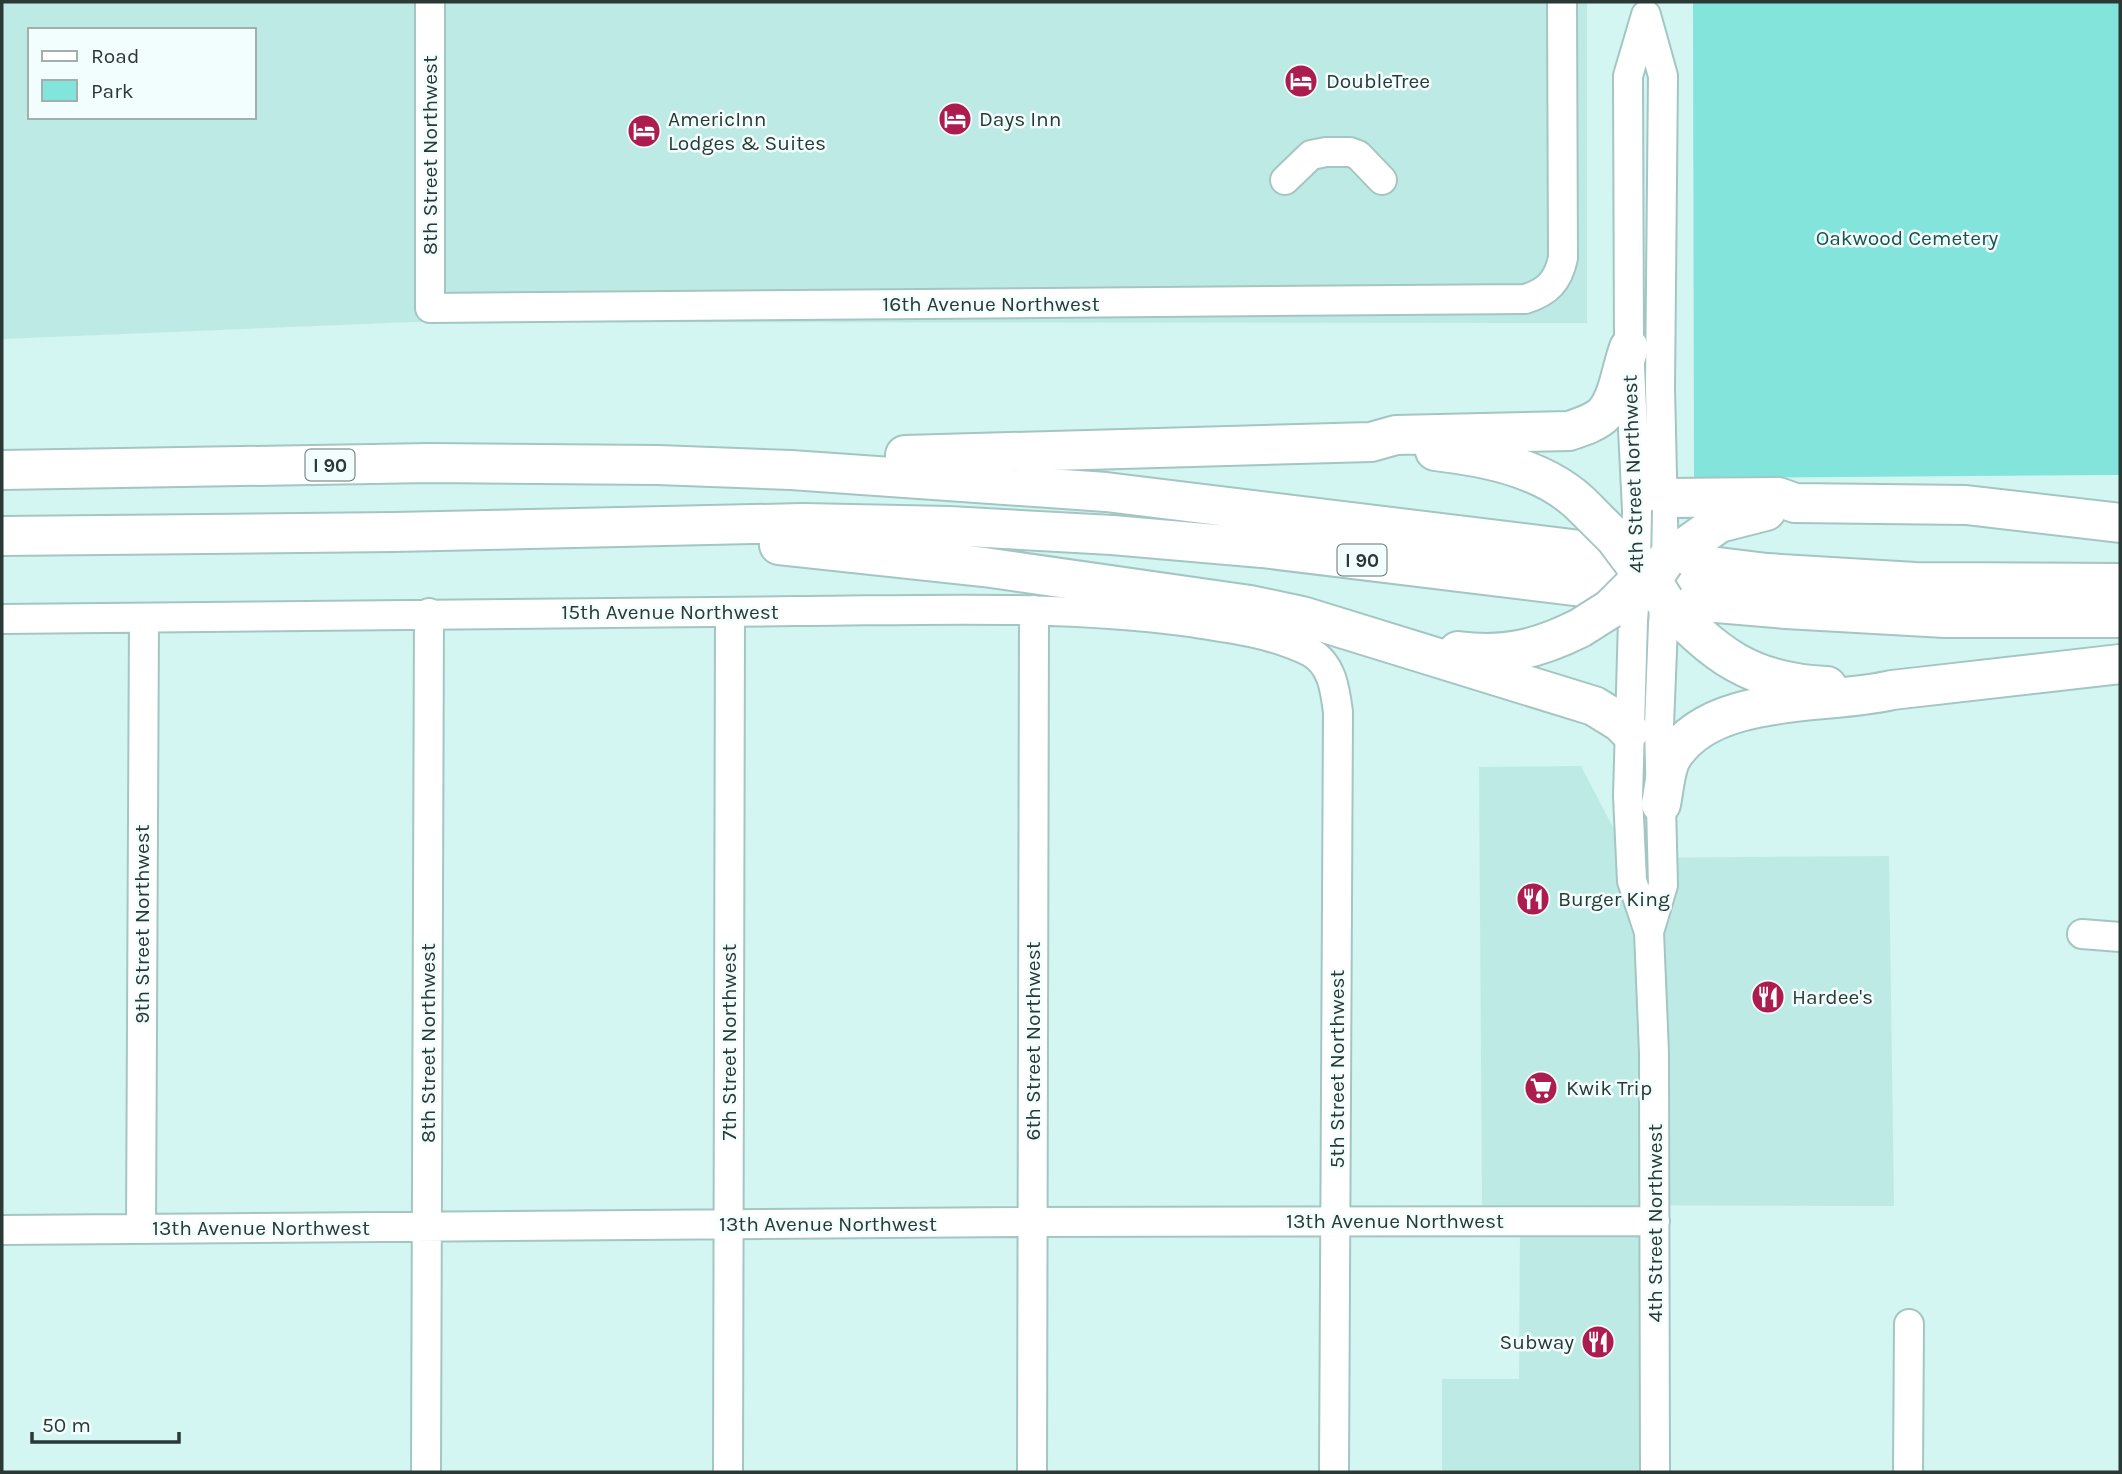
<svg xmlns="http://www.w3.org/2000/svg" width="2122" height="1474" font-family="Karla,sans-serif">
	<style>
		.built { fill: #beeae5; fill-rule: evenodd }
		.green { fill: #82e4db }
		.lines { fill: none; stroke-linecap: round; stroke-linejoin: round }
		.minor-casing { stroke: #a4c6c2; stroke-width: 32 }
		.highway-casing { stroke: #a4c6c2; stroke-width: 42 }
		.minor { stroke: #fff; stroke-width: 28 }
		.highway { stroke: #fff; stroke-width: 38 }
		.minor-bridge-casing { stroke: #a4c6c2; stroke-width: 32; stroke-linecap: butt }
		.highway-bridge-casing { stroke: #a4c6c2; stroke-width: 42; stroke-linecap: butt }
		.minor-bridge { stroke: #fff; stroke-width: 28 }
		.highway-bridge { stroke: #fff; stroke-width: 38 }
		.labels { text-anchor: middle; stroke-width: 5; stroke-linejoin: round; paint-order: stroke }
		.shield { fill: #f1fefd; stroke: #667372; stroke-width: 2 }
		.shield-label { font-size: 19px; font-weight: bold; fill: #2a3836 }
		.poi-label { font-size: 21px; fill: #2a3836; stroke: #f1fefd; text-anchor: start }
		.street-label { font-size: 21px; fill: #2a3836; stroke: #f1fefd }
		.park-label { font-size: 21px; fill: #1c514c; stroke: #f1fefd }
	</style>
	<rect width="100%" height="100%" fill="#d3f6f2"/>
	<!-- built -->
	<path class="built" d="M2,2H1587V323L412,322L2,339ZM30,30H254V117H30Z
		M1581,766L1616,833L1617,858L1889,856L1894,1206L1482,1205L1479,767Z
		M1520,1233L1645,1234L1643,1472H1442V1379H1519Z"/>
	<!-- green -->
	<path class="green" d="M1693,2H2120V475L1694,478Z"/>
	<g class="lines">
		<defs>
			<path id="minor" d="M430,2V308L1525,299C1548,292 1558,281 1563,258L1562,2
				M1646,15L1663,76L1660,388L1664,562
				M1285,180L1311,155L1326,152H1350L1358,155L1382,180
				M1637,510L1629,348L1628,76L1646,15
				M2,619C270,617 539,613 808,611C935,610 1063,605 1189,622C1230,628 1272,633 1310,652C1332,664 1335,689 1338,712L1334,1472
				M1633,620L1628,796L1632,881L1649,932L1654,1053L1655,1472
				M1649,932L1663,885L1659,725L1664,600
				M2082,934L2120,937
				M141,1229L144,618
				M2,1230L1032,1222L1655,1221
				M426,1472L429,613
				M728,1472L730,612
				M1032,1472L1034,610
				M1908,1472L1909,1324"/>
			<path id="highway" d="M1435,451C1488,457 1549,469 1587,510
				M905,455L1371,442L1396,435L1569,431C1581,427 1597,422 1605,413C1619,396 1621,369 1629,348
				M2,470L430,463L658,465L791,470L1106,492L1767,573L1915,582L2120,583
				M1664,498L1778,497L1795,503L1966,505L2120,523
				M2,536L394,532L803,523L949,526L1112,535L1262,548L1705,602L1786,609L1945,618H2120
				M779,545L984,567L1250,605L1302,616L1594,706L1620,722L1629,731
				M1664,562L1719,523L1766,511
				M1664,600C1714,654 1750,683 1827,686
				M1458,651C1505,657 1538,649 1580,628
				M1661,804C1664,790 1665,769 1672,757C1712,692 1826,706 1892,690L2120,664"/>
		</defs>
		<!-- minor casing -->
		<use href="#minor" class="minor-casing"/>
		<!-- highway casing -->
		<use href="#highway" class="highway-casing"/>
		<!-- minor -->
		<use href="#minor" class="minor"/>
		<!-- highway -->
		<use href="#highway" class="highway"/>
		<defs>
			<path id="minor-bridge" d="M1636,566L1637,510
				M1633,620L1636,583"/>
			<path id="highway-bridge" d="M1587,510L1615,538L1636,566
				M1664,600L1652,580L1664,562
				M1580,628L1610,609L1636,583"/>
		</defs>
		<!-- minor-bridge casing -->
		<use href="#minor-bridge" class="minor-bridge-casing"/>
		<!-- highway-bridge casing -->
		<use href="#highway-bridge" class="highway-bridge-casing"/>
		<!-- minor-bridge -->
		<use href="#minor-bridge" class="minor-bridge"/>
		<!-- highway-bridge -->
		<use href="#highway-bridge" class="highway-bridge"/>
	</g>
	<!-- icons -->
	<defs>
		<symbol id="hotel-disc" viewBox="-11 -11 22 22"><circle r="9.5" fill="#ad1c4e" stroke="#f1fefd"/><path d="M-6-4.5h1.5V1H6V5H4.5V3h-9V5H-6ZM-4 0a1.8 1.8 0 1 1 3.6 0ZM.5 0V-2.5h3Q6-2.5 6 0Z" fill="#fff"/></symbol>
		<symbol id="restaurant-disc" viewBox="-11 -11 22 22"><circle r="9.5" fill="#ad1c4e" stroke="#f1fefd"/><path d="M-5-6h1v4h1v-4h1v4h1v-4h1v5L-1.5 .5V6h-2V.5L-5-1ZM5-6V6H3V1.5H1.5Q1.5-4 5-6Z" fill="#fff"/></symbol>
		<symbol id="supermarket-disc" viewBox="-11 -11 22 22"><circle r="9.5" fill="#ad1c4e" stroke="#f1fefd"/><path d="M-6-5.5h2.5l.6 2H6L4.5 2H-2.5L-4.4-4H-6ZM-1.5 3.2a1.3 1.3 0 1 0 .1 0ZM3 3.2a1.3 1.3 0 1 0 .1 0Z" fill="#fff"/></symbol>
	</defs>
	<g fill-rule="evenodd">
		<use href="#hotel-disc" x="1282" y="62" width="38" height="38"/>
		<use href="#hotel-disc" x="936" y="100" width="38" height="38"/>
		<use href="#hotel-disc" x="625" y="112" width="38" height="38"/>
		<use href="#restaurant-disc" x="1514" y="880" width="38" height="38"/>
		<use href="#restaurant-disc" x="1749" y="978" width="38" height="38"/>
		<use href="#supermarket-disc" x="1522" y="1069" width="38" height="38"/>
		<use href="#restaurant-disc" x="1579" y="1323" width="38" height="38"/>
	</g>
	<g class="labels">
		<!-- shield labels -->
		<g class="shield">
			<rect x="305.5" y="449.5" width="49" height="31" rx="5"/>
			<rect x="1337.5" y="544.5" width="49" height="31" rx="5"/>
		</g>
		<g class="shield-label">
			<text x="330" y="472">I 90</text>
			<text x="1362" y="567">I 90</text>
		</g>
		<!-- poi labels -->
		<g class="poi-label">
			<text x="1326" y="88">DoubleTree</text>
			<text x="668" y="126">AmericInn<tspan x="668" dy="24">Lodges &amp; Suites</tspan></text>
			<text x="979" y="126">Days Inn</text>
			<text x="1558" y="906">Burger King</text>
			<text x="1792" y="1004">Hardee's</text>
			<text x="1566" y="1095">Kwik Trip</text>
			<text x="1574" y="1349" text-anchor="end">Subway</text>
		</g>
		<!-- street labels -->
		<g class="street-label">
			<text transform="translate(430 155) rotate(-90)" y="7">8th Street Northwest</text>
			<text x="991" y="311">16th Avenue Northwest</text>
			<text transform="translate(1633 474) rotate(-92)" y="7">4th Street Northwest</text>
			<text x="670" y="619">15th Avenue Northwest</text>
			<text transform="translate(142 924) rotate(-90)" y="7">9th Street Northwest</text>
			<text transform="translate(1033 1041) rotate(-90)" y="7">6th Street Northwest</text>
			<text transform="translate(729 1042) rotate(-90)" y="7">7th Street Northwest</text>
			<text transform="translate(428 1043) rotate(-90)" y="7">8th Street Northwest</text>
			<text transform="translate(1337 1069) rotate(-90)" y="7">5th Street Northwest</text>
			<text x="1395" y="1228">13th Avenue Northwest</text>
			<text transform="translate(1655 1223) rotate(-90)" y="7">4th Street Northwest</text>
			<text x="828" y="1231">13th Avenue Northwest</text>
			<text x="261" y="1235">13th Avenue Northwest</text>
		</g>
		<!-- park labels -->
		<g class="park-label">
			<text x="1907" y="245">Oakwood Cemetery</text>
		</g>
	</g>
	<!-- border -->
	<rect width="2122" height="1474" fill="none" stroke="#2a3836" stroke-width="7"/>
	<!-- legend -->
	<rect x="28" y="28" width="228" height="91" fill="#f1fefd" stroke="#a1afad" stroke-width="2"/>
	<rect x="42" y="51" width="35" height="10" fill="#ffffff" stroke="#a1afad" stroke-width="2"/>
	<text x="91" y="63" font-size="21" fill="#2a3836">Road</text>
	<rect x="42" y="80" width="35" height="21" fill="#82e4db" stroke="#a1afad" stroke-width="2"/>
	<text x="91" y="98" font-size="21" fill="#2a3836">Park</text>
	<!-- scale -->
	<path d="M32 1432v10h147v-10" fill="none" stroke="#2a3836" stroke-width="3.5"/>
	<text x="42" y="1432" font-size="21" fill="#2a3836" stroke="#f1fefd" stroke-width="5" paint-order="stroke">50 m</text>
</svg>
